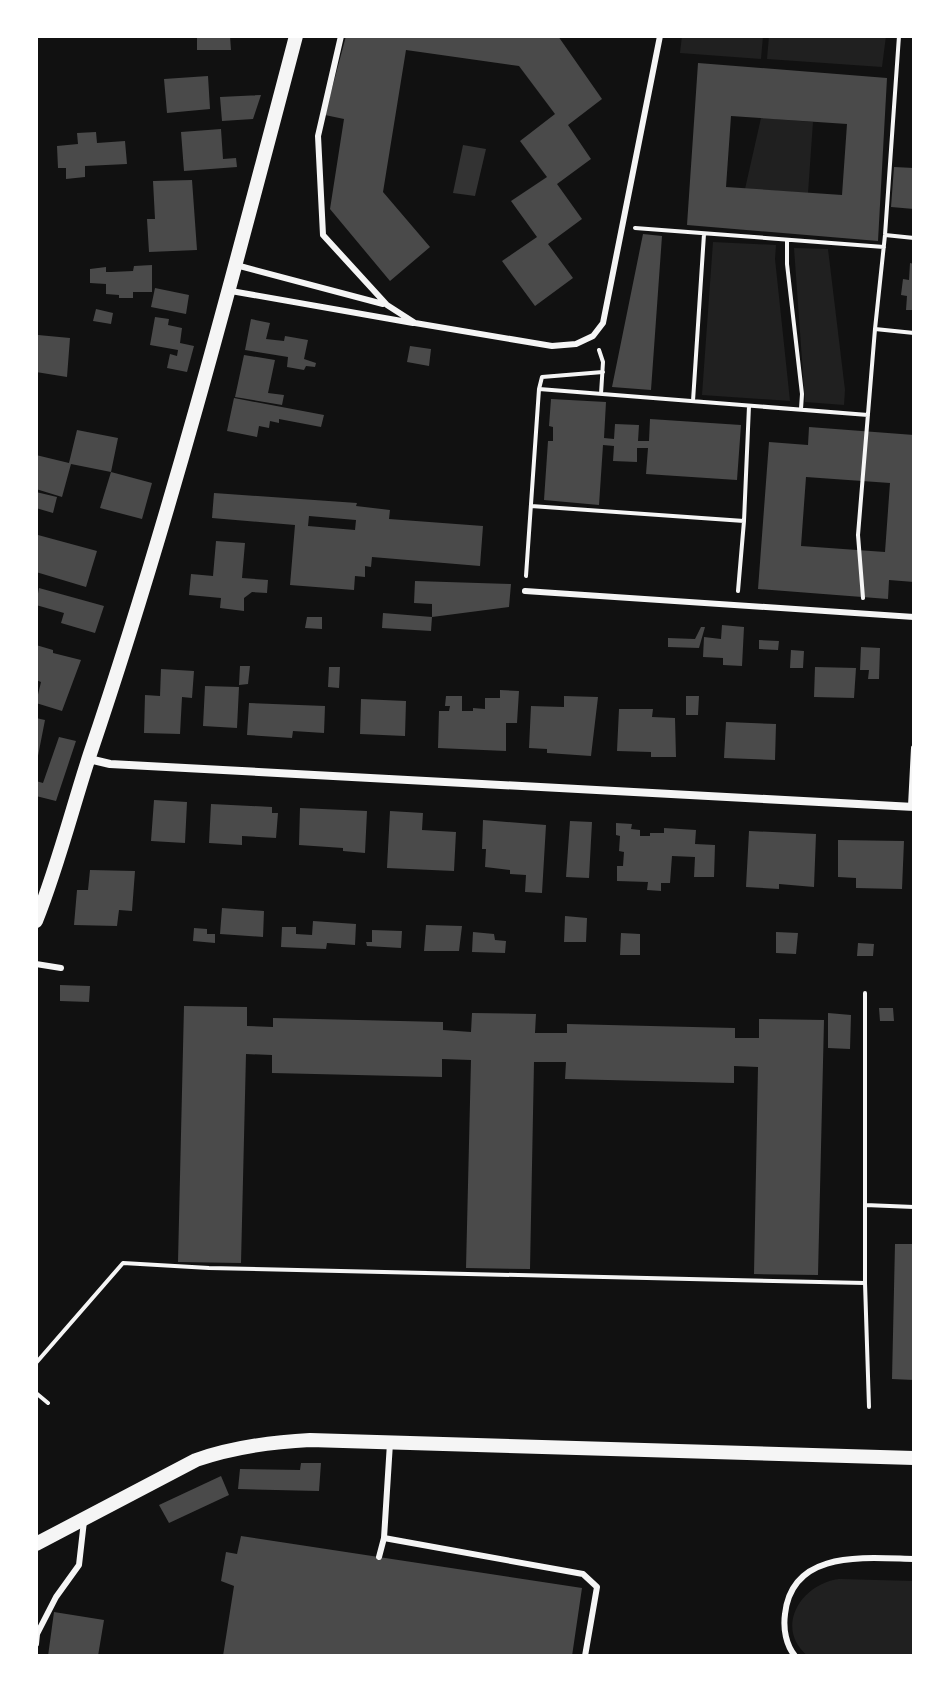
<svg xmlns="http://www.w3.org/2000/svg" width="950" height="1692" font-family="Inter,sans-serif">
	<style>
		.green { fill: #202020 }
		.water { fill: #333 }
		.building { fill: #4a4a4a; fill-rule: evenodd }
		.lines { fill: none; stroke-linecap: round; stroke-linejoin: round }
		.path { stroke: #f5f5f5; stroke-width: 4 }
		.service { stroke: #f5f5f5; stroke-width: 6 }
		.minor { stroke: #f5f5f5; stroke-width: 8 }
		.tertiary { stroke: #f5f5f5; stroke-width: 14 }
	</style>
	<rect width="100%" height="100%" fill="#111"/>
	<!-- green -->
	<path class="green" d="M682,36H763L761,59L680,53Z
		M769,36H886L882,67L767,59Z
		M761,118L813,122L808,193L745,189Z
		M713,242L776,245L775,259L790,401L702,395Z
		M794,248L828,249L845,390L844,405L805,402Z
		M839,1579L914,1581V1656H808C774,1629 800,1584 839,1579Z"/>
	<!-- water -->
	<path class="water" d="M463,145L486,149L475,196L453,193Z"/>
	<!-- building -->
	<path class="building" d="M197,36H230L231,50H197Z
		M346,36H558L602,99L568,125L591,159L557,184L582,219L548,244L573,278L535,306L502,261L537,237L511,201L547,177L520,141L555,114L519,66L406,50L383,192L430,247L390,281L330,209L344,119L325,115Z
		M698,63L887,78L878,241L687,225ZM731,116L847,124L842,195L726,187Z
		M208,76L210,109L167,113L164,79Z
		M261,95L253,119L222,121L220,97Z
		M221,129L223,159L236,158L237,167L184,171L181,132Z
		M96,132L97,143L125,141L127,164L85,166V177L66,179V168H58L57,146L78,144L77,133Z
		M894,167L914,168V209L891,207Z
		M192,180L197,250L149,252L147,219H155L153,181Z
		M643,234L662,236L651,390L612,387Z
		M910,263L914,264V310H906L907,296L901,295L903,279L909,280Z
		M152,265V292H133V298H119V295L106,294V284L90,283V269L106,267V272H111L133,271L134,266Z
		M155,288L189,295L186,314L151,307Z
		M96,309L113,313L111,324L93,321Z
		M155,317L169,319L168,325L182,328L180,343L194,346L187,372L167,368L170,354L177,356L178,350L150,345Z
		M251,319L270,323L266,339L284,341L285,336L308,340L304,359L316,363L315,367L306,366L304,370L287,367L288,357L245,350Z
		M38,335L70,338L67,377L36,372Z
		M410,346L431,349L429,366L407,362Z
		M244,355L275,360L268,393L284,395L282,405L235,397Z
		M234,398L324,415L321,427L279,419V423L270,421L269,428L259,426L257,437L227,431Z
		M551,399L606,402L604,438L614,439L615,424L639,425L638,441H649L650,419L741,425L737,480L646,474L648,448H637V462L613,461L614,446L603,445L599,505L544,500L548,441H553V427L549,426Z
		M809,427L914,435V582L889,580L888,599L758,589L769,442L808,445ZM806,477L890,483L885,552L801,546Z
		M77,430L118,438L111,472L71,464L62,497L36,489V455L69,463Z
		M111,472L152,483L142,519L100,508Z
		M36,492L57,497L53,513L36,508Z
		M214,493L357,503L356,506L390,510L389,519L483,526L480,566L372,557L371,567L365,566V577L355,576L354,590L290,585L295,525L212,518ZM309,516L356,520L355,530L308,526Z
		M38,535L97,551L86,587L36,572Z
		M216,541L245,543L242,578L268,580L267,593L252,592L244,598V611L220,608L221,598L189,595L191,574L213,576Z
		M415,581L511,584L509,607L432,617L431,631L382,628L383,613L432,617V604L414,603Z
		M39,588L104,606L95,633L61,623L64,613L36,605Z
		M307,617H322V629L305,628Z
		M722,625L744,627L742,666L723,665V658L703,657L704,637L721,639Z
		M701,627H705L699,648L668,647V638L695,639Z
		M759,640L779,641L778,650L759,649Z
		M36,645L53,650V653L81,660L62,711L36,703L41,682L36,680Z
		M861,647L880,648L879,679H868L869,670H860Z
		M791,650L804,651L803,668H790Z
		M240,666H250L248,684L239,685Z
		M329,667H340L339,688L328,687Z
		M815,667L856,668L854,698L814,697Z
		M161,669L194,671L192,698L182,697L180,734L144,733L145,695L160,696Z
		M205,686L239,687L237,728L203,726Z
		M500,690L519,691L517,723H506V751L438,748L439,711H449L450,706H445L446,696H462V711H473V708L485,709V698H500Z
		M564,696L598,697L591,756L547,753V749L529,748L531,706L564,707Z
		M686,696H699L698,715H686Z
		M361,699L406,701L405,736L360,734Z
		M249,703L325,706L324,733L293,731L292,738L247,735Z
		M619,709H653L652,717L675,718L676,757H651V752L617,751Z
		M36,718L45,720L37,761H36Z
		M726,722L776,724L775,760L724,758Z
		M59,737L76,741L56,801L36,796V781L43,783Z
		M154,800L187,802L185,843L151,841Z
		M211,804L272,807V813H278L276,838L242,836V845L209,843Z
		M300,808L367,811L365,853L343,851V848L299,845Z
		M390,811L423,813L422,830L456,832L454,871L387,868Z
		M483,820L546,825L542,893L525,892L526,875L510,874V870L485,867L486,849H482Z
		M570,821L592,822L589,878L566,877Z
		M616,823L632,824L631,829L640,830V836H650V833H664V828L696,830L695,844L715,845L714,877H694L695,857L672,856L670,883H661V891L647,890L648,882L617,881V866H623L624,852L619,851L620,836L616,835Z
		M749,831L816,834L814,887L779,884V889L746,887Z
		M838,840L904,841L902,889L856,888V878L838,877Z
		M90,870L135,871L132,911L119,910L117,926L74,925L77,890H88Z
		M222,908L264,911L263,937L220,934Z
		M565,916L587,918L586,942H564Z
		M313,921L356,924L355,945L327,943L326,949L281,947L282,927H296V934L312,935Z
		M426,925L462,926L459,951H424Z
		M194,928L207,929V934H215V943L193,941Z
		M372,930L402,931L401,948L367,946L366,942H372Z
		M473,932L494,934L495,940L506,941L505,953L472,952Z
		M776,932L798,933L796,954L776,953Z
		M621,933L640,934V955H620Z
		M858,943L874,944L873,956H857Z
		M60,985L90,986L89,1002L60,1001Z
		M184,1006L247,1007V1026L273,1027V1018L443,1022V1030L471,1032L472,1013L536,1014L535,1033H567V1024L735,1028V1038H759V1019L824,1020L818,1275L754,1274L758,1067L734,1066V1083L565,1079L566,1062H534L530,1269L466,1268L471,1060L442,1059V1077L272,1073V1055L246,1054L241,1263L178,1262Z
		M879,1008H893L894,1021H880Z
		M828,1013L851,1015L850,1049L828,1048Z
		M895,1244H914V1380L892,1379Z
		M301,1463H321L319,1491L238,1489L240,1469L300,1470Z
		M221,1476L229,1495L169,1523L159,1505Z
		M241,1536L582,1588L572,1656H223L234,1586L221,1581L226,1552L237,1554Z
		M54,1612L104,1620L98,1656H48Z"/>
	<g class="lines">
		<!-- path -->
		<path class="path" d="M899,36L885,235L875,329L914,333
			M635,228L884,247
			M885,235L914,238
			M787,240V264L802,394L801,409
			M599,350L603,362L601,394
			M539,389L542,377L603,372
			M693,401L704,234
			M531,506L744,521
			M526,576L539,389L868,415
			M738,591L744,521L749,406
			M863,598L858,535L875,329
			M865,993V1283L869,1407
			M865,1205L914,1207
			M36,1363L123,1263L209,1268L865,1283
			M36,1393L48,1403"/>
		<!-- service -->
		<path class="service" d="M341,36L318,136L323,235L387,305L415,323L552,346L576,344L593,336L603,323L660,36
			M236,265L383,304
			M231,291L413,323
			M525,591L914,617
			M911,806L914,748
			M36,964L61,968
			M384,1538L583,1574L597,1587L585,1656
			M379,1557L384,1538L390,1443
			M36,1644L37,1634L56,1597L79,1565L84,1521
			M795,1656C786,1645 783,1629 785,1614C792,1549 865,1558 914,1559"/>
		<!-- minor -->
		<path class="minor" d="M89,759L110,764L914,807"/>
		<!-- tertiary -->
		<path class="tertiary" d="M36,921C58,866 72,809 90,754C170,518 233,276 296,36
			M36,1544L196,1460C234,1447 270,1442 310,1440L914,1458"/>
	</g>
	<!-- border -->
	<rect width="950" height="1692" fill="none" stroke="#ffffff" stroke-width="76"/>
</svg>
